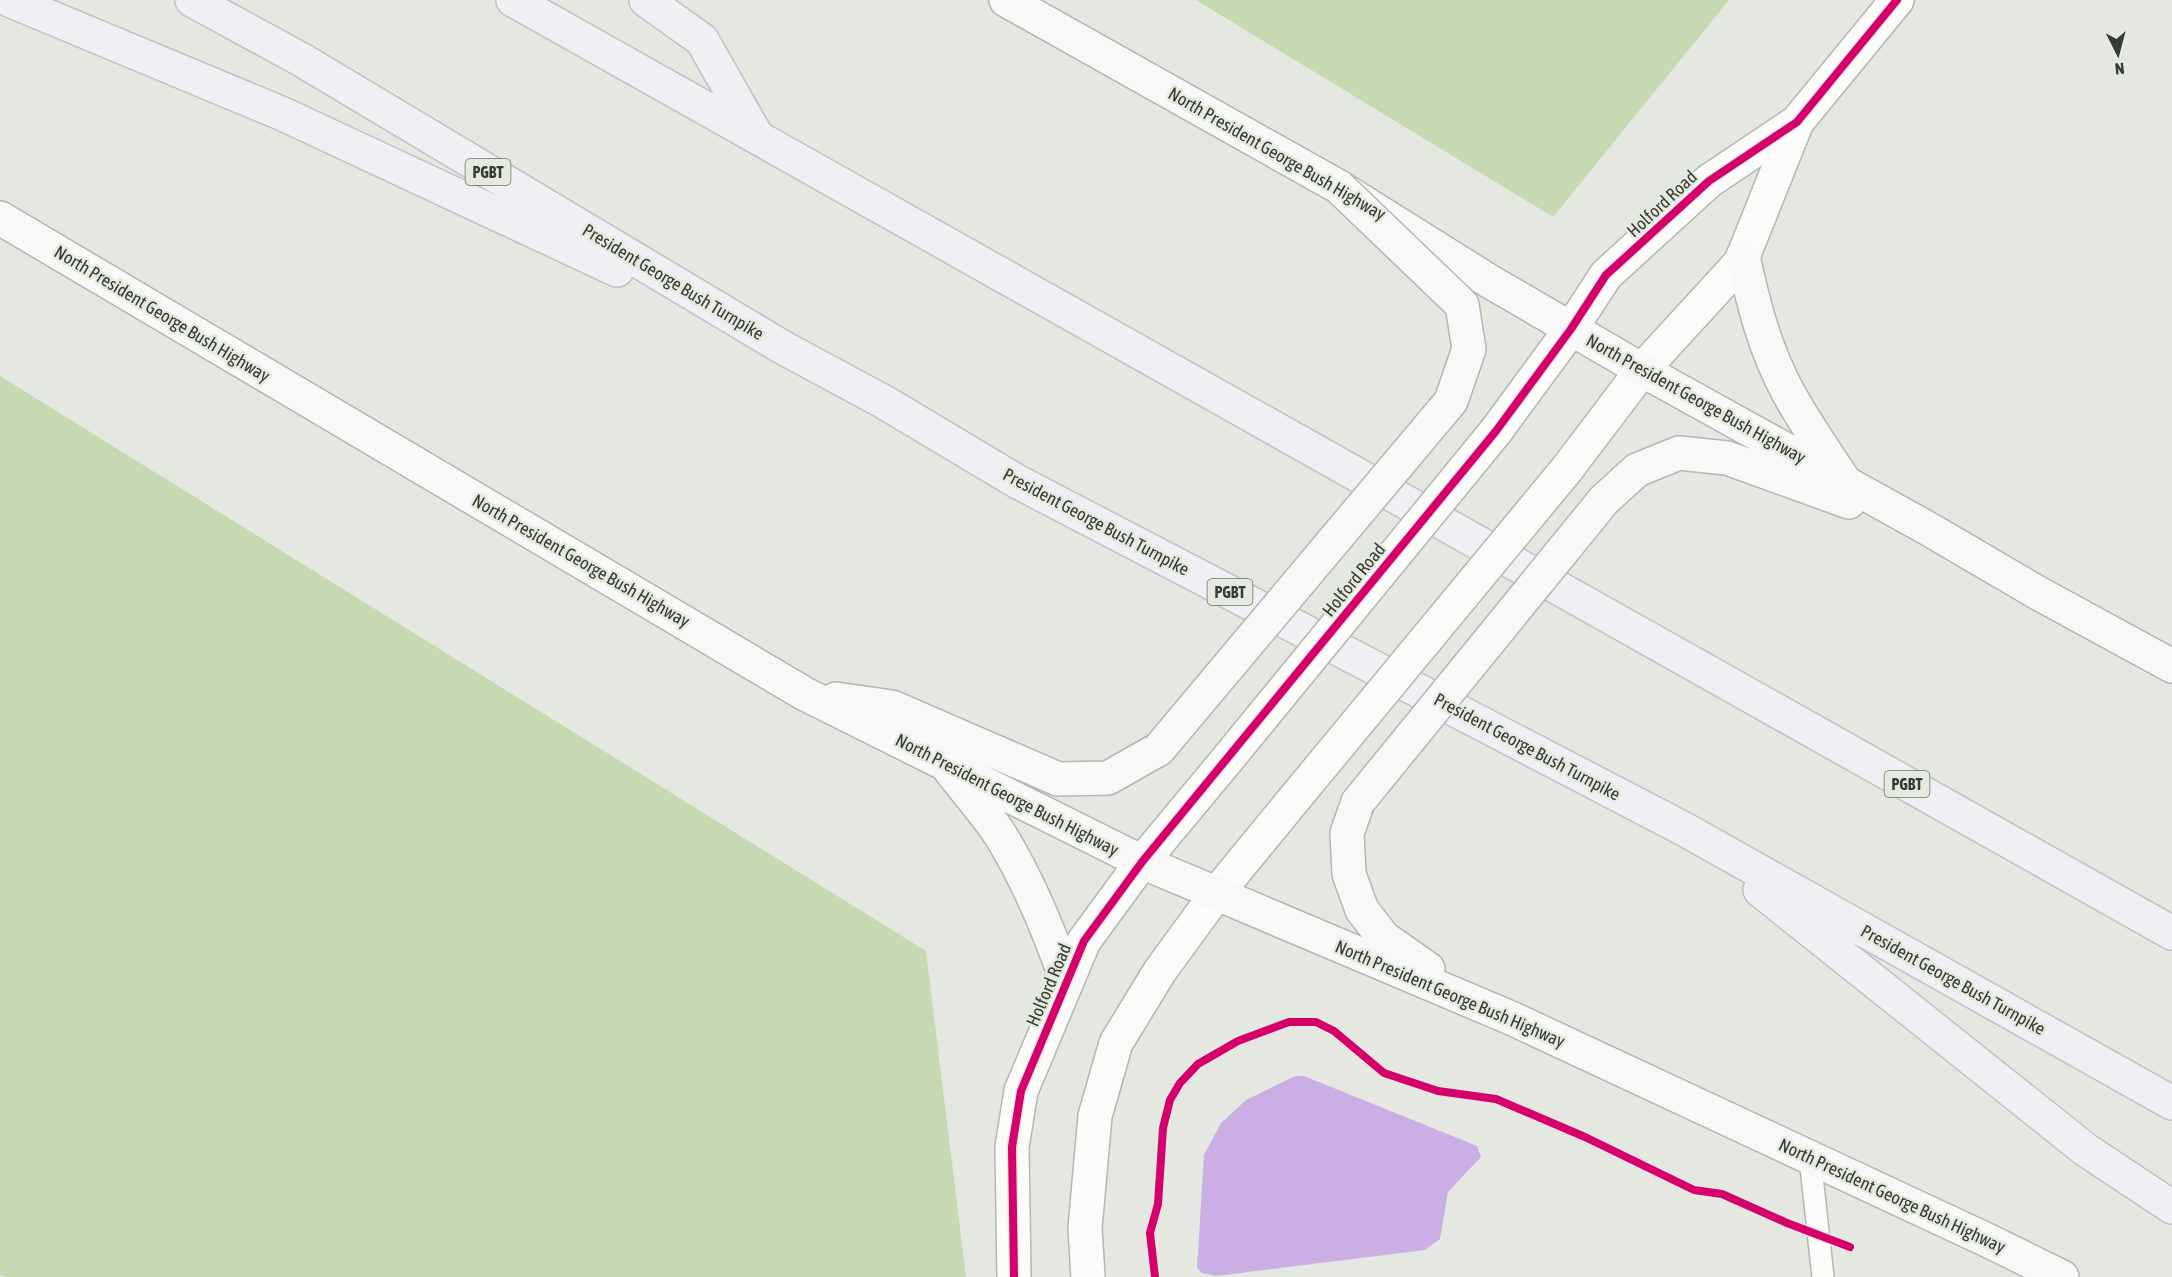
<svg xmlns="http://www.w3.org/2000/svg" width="2172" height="1277" font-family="'Asap Condensed',sans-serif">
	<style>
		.green { fill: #c5dab3 }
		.water { fill: #c9afe4 }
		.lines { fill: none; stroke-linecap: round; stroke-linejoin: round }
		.service-casing { stroke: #b3b6b1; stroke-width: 24 }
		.tertiary-casing { stroke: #b3b6b1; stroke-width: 36 }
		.secondary-casing { stroke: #b3b6b1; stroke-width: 36 }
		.motorway-casing { stroke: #c1c1c3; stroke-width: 36 }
		.service { stroke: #fbfcfa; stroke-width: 21 }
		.tertiary { stroke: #fbfcfa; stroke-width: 33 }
		.secondary { stroke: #f8f8f8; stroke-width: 33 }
		.motorway { stroke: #f1eff3; stroke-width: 33 }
		.tertiary-bridge-casing { stroke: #b3b6b1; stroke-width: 36; stroke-linecap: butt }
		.secondary-bridge-casing { stroke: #b3b6b1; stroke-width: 36; stroke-linecap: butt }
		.tertiary-bridge { stroke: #fbfcfa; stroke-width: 33 }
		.secondary-bridge { stroke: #f8f8f8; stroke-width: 33 }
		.cycleway-casing { stroke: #e4ebde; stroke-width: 11 }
		.cycleway { stroke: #d6006c; stroke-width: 8 }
		.labels { text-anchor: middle; stroke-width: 5; stroke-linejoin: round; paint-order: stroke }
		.shield { fill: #e4ebde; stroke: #6b6f68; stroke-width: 1.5 }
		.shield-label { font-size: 16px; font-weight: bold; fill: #373a35 }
		.street-label { font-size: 18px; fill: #373a35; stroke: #e4ebde }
	</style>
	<rect width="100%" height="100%" fill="#e4e8e1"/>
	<!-- green -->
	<path class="green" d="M1196,0H1729L1553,217Z
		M0,376L926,951L966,1277H6L0,1275Z"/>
	<!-- water -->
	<path class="water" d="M1295,1076H1304L1477,1146L1481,1157L1448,1192L1440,1239L1425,1250L1216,1276L1202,1273L1197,1268L1204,1155L1221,1123L1246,1100Z"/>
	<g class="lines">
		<defs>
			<path id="service" d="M1810,1158L1823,1277"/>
			<path id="tertiary" d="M1496,431L1571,329L1606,275L1709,181L1797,122L1897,0
				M1567,469L1642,370L1741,262L1797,122
				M1014,1277L1012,1147L1021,1091L1084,941L1142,862L1226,761
				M1088,1277L1085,1228L1095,1116L1116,1043L1160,971L1217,893L1295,798"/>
			<path id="secondary" d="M1006,0L1339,187L1489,281L1642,370L1927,528L2038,593L2172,666
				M0,218L805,694L1142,862L1511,1018L1989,1241L2062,1277
				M1743,256C1753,303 1765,350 1788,392C1804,422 1824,450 1843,479
				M1604,500L1637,470L1679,453L1727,458L1849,502
				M836,699L892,707L1058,779L1108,778L1159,749
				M950,770C967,792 986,813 1001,836C1029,882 1049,930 1067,982
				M1358,802L1347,833L1349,874L1362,910L1384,938L1428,969"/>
			<path id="motorway" d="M9,0L283,114L617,270
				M192,0L302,60L782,347L884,402L1018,482L1684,829L2172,1103
				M513,0L2172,933
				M646,0L702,40L757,137
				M1760,890L2086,1150L2172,1207"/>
		</defs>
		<!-- service casing -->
		<use href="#service" class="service-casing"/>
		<!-- tertiary casing -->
		<use href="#tertiary" class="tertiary-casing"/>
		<!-- secondary casing -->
		<use href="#secondary" class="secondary-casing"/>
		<!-- motorway casing -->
		<use href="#motorway" class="motorway-casing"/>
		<!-- service -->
		<use href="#service" class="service"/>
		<!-- tertiary -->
		<use href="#tertiary" class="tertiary"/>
		<!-- secondary -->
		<use href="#secondary" class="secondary"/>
		<!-- motorway -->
		<use href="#motorway" class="motorway"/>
		<defs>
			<path id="tertiary-bridge" d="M1226,761L1496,431
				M1295,798L1567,469"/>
			<path id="secondary-bridge" d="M1159,749L1451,401L1469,349L1462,305L1339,187
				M1358,802L1604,500"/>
		</defs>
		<!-- tertiary-bridge casing -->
		<use href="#tertiary-bridge" class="tertiary-bridge-casing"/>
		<!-- secondary-bridge casing -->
		<use href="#secondary-bridge" class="secondary-bridge-casing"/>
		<!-- tertiary-bridge -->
		<use href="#tertiary-bridge" class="tertiary-bridge"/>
		<!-- secondary-bridge -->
		<use href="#secondary-bridge" class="secondary-bridge"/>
		<defs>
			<path id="cycleway" d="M1014,1277L1012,1147L1021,1091L1084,941L1142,862L1496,431L1571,329L1606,275L1709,181L1797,122L1897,0
				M1155,1277L1150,1233L1158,1204L1163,1128L1170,1100L1180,1083L1198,1064L1238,1041L1289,1022H1316L1334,1031L1384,1073L1438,1091L1496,1099L1585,1137L1694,1190L1722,1194L1787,1223L1850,1247"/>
		</defs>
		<!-- cycleway casing -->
		<use href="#cycleway" class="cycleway-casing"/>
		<!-- cycleway -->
		<use href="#cycleway" class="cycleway"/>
	</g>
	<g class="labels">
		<!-- shield labels -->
		<g class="shield">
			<rect x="465.5" y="159" width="45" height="26" rx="4.5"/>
			<rect x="1207.5" y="579" width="45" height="26" rx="4.5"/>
			<rect x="1884.5" y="771" width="45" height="26" rx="4.5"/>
		</g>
		<g class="shield-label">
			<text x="488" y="178">PGBT</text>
			<text x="1230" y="598">PGBT</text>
			<text x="1907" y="790">PGBT</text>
		</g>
		<!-- street labels -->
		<g class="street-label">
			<text transform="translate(1277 154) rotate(30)" y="6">North President George Bush Highway</text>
			<text transform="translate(1662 204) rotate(-43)" y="6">Holford Road</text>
			<text transform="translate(673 282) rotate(31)" y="6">President George Bush Turnpike</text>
			<text transform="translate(162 314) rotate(31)" y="6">North President George Bush Highway</text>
			<text transform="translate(1696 399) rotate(29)" y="6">North President George Bush Highway</text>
			<text transform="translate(1096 522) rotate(28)" y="6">President George Bush Turnpike</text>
			<text transform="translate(581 561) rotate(30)" y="6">North President George Bush Highway</text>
			<text transform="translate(1354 580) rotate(-51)" y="6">Holford Road</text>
			<text transform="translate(1527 747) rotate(28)" y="6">President George Bush Turnpike</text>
			<text transform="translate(1007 795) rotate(27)" y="6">North President George Bush Highway</text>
			<text transform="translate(1953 980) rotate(29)" y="6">President George Bush Turnpike</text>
			<text transform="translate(1049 985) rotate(-67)" y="6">Holford Road</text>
			<text transform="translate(1450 994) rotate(23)" y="6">North President George Bush Highway</text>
			<text transform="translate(1892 1196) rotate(25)" y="6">North President George Bush Highway</text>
		</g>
	</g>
	<!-- north arrow -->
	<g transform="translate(2118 54) rotate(174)" stroke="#e4ebde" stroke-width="4.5" paint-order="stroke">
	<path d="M0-4.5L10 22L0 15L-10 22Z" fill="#373a35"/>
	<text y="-9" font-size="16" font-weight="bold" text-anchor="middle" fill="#373a35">N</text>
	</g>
</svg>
